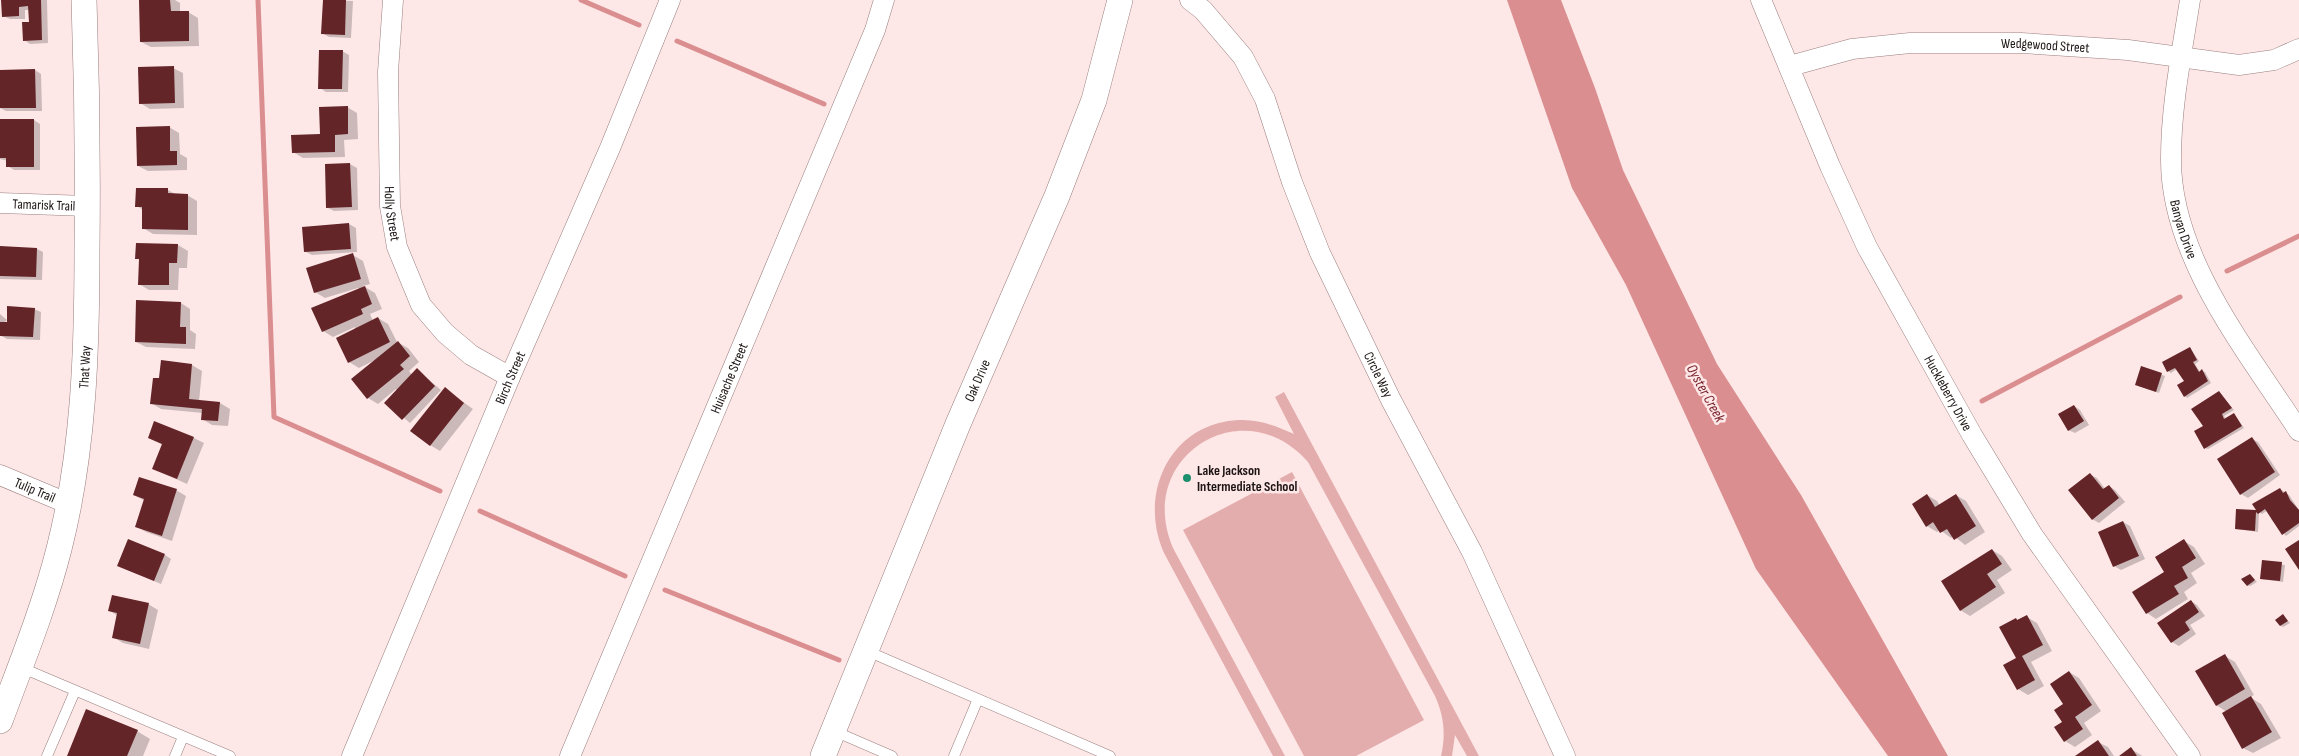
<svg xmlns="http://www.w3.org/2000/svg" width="2299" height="756" font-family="'Sofia Sans Condensed',sans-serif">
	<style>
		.green { fill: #e4adad }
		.water { fill: #da8e8f }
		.shadow { fill: #0003 }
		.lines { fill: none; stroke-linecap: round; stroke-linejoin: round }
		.stream { stroke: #da8e8f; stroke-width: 5 }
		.building { fill: #642529 }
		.service-casing { stroke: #997f7e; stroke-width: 11 }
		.minor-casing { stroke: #997f7e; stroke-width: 21 }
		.tertiary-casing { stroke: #997f7e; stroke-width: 26 }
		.service { stroke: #fff; stroke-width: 10 }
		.minor { stroke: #fff; stroke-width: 20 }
		.tertiary { stroke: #fff; stroke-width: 25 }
		.poi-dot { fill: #1d8e6e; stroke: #fee7e7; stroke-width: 2 }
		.labels { text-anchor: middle; stroke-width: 5; stroke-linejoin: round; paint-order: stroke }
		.street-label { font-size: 14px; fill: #1d1414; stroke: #fee7e7 }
		.poi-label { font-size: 14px; font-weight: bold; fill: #1d1414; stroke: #fee7e7; text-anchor: start }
		.water-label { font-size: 15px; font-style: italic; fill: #741c26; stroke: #fee7e7 }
	</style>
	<rect width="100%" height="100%" fill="#fee7e7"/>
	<!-- green -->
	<path class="green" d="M1284,392L1479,756H1467L1455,735L1452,756H1441C1446,735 1444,716 1435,696L1308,462C1243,388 1134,457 1173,548L1285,756H1273L1164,553C1137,492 1172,420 1243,420C1262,420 1278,427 1294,434L1275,397Z
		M1292,472L1424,720L1356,756H1304L1183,530Z"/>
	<!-- water -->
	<path class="water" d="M1507,0H1561L1595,88L1623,170L1717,364L1801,495L1948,756H1888L1756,569L1626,285L1572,188Z"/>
	<!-- shadow -->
	<path class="shadow" d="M3,0H47L48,43L30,44L24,40L30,23V10H25V19H10L3,16Z
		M140,0H175L180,3V12H188L198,18L199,46L151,47L141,42Z
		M324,0L353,1L351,38L329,37L322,33Z
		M342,51L349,55L348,92H326L320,88Z
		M173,68L183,73L184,108L150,109L140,103Z
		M35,70L41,74L42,111H6L0,108V71Z
		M347,107L357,113L358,139L344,140L345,157L303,158L293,152L321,135Z
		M0,120H34L40,124V170H14L8,166V161L0,159Z
		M169,127L179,133L180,154L187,158V170L148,171L138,166Z
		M350,164L357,168L358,210L334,211L328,208L326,165Z
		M137,189L168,190L177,195H187L197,201V235L153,234L143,228V210L137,206Z
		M349,224L356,228L357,252L312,255L306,252L304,228Z
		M178,245L188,251L187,268H179L178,290H149L139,284L140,260L137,258Z
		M0,248L37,249L43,252L42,280L0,279Z
		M353,255L363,261L370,284L363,286L375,293L382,309L370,314L373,321L378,318L388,324L397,342L408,348L419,362L409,371L412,375L417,370L441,390L410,423L386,403L397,390L396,389L378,404L368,398L353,379L375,360L359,368L349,362L355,327L333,337L323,331L359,290L358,288L325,298L315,292Z
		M181,303L190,309V330L196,334L195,349L146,347L136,342Z
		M34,309L41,312L40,340L7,339L0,335V314L7,320L4,323H8Z
		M2190,348L2199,361L2195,364L2200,372L2202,371L2205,372L2211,383L2187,398L2185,396V382L2177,369L2171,373L2168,371Z
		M192,365L202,371L199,401L220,403L230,409L228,426L212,425L202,419L203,413L161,409L151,403L160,380Z
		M2142,368L2165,376L2159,393L2139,386Z
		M445,389L473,409L440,451L430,445Z
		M2219,393L2234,410L2224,416L2226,419L2234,414L2244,428L2208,449L2205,448Z
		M2074,406L2080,410L2089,425L2075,433L2068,430Z
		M149,438H194L204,443L187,484L154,469L163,445Z
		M2252,439L2258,442L2280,475L2248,498L2241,494Z
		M2091,475L2097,478L2105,489L2109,486L2115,490L2125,502L2099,523L2092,519Z
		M2280,489L2289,495L2299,510V526L2286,536L2271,519L2274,518L2268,510L2262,514L2259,512L2258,532L2236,529L2237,511H2258Z
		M176,490L186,496L172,541L146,532L137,527L145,501L134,495Z
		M1927,495L1937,501L1940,506L1956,495L1966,501L1985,532L1965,545L1954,536L1951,538L1940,530L1937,532L1927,526Z
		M2123,522L2130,526L2145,559L2121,570L2114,566Z
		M2184,541L2194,547L2205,564L2191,573L2197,583L2184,592L2188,599L2156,619L2147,613Z
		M1992,550L2002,556L2012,570L1997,580L2005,593L1970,616L1960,610Z
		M165,555L171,559L161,584L125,569Z
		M2263,562L2285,565L2283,582L2261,579Z
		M2250,575L2257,582L2250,586L2247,585Z
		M2191,601L2197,605L2205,616L2190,625L2196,634L2179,646L2172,642Z
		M148,604L158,610L149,649L123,643L113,637L118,616L110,611Z
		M2283,616L2290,623L2283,627L2280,625Z
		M2027,617L2037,623L2052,651L2031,662L2044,686L2028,695L2018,689L2016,619L2019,621Z
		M2225,656L2235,662L2254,695L2250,697L2261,704L2281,738L2253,753L2243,748L2227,712L2216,705Z
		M2069,672L2079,678L2101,711L2084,723L2092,735L2075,747L2065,741L2063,722Z
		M137,731L150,739L143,756H68Z
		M2098,742L2108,747L2114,756H2077Z
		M2131,749L2141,755L2142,756H2121Z"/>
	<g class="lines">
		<!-- stream -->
		<path class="stream" d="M258,0L274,417L440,491
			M581,0L639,25
			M677,41L824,104
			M2227,271L2299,236
			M1982,401L2180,297
			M480,511L625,576
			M665,590L839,660"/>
	</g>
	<!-- building -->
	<path class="building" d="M1,0H41L42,40L23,41L22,22H29L28,6L19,7V16L2,17Z
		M139,0H170L171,11H189V41L140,42Z
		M323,0H346L345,35L321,34Z
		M319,50H343L342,89H318Z
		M174,66L175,103L139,104L138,67Z
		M35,69L36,108H0V70Z
		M348,106V134L335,135V152L292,153L291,135L320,134L319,107Z
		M0,119H34V167H6V158H0Z
		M170,126V151H177V165L137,166L136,127Z
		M350,163L352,207L326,208L325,164Z
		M136,188H168V193L188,194V230L142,229V207H135Z
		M349,223L351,249L304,252L302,227Z
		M136,243L178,244L177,263H169V285H138L139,259H135Z
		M0,246L37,248L36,277L0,276Z
		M353,253L361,279L314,293L306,268Z
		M365,286L372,304L361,309L363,314L322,332L311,308Z
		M136,300L181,302L180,327H186V344L135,342Z
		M7,306L35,308L33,337L0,336V322H7Z
		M378,317L390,342L348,363L336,338Z
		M398,341L410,356L400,365L404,369L367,399L351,379Z
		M2190,347L2197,360L2193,362L2199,372L2202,369L2208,381L2184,397L2177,385L2184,381L2175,368L2167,372L2162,362Z
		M161,360L192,364L189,399L220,402L218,421L201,420L202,409L150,404L153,378H159Z
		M2141,366L2162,373L2156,392L2135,385Z
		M417,368L435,386L402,420L384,403Z
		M445,387L464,403L430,446L410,431Z
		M2219,391L2232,408L2222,414L2224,419L2234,413L2242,426L2204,449L2194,431L2203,426L2191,409Z
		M2074,405L2084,421L2068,431L2058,414Z
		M154,421L194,437L177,479L152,469L162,444L148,438Z
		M2252,437L2275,472L2240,495L2217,459Z
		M2090,473L2103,489L2109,485L2119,498L2092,520L2068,490Z
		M139,477L177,489L162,536L135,527L144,499L133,495Z
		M2280,488L2283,493L2286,491L2290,500L2299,510V523L2282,535L2265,509L2258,514L2256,512L2255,531L2235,529L2236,509L2256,510L2252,504Z
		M1927,494L1935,507L1956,494L1976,526L1954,540L1947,529L1940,533L1933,522L1926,527L1912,504Z
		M2123,521L2139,556L2113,567L2098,532Z
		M128,539L165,554L154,581L117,566Z
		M2184,539L2196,558L2182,567L2188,578L2174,586L2179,594L2146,614L2132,592L2164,572L2155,557Z
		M2299,540V570L2285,549Z
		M1992,549L2002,564L1987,574L1996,587L1960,611L1941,581Z
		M2262,560L2282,562L2280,581L2260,579Z
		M2250,574L2255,580L2247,586L2241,579Z
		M112,595L149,603L140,644L112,638L117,613L108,611Z
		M2191,600L2199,612L2185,622L2190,630L2171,643L2157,623Z
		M2283,614L2288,621L2280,626L2275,620Z
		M2027,615L2043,645L2022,656L2035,680L2017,690L2003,665L2016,658L1999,627L2016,618L2017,620Z
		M2225,654L2245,689L2216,706L2195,671Z
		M2069,671L2092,705L2075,717L2083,729L2064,742L2054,727L2062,722L2054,710L2063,704L2050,684Z
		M2251,696L2272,732L2242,749L2222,713Z
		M86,709L138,730L127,756H67Z
		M2098,740L2109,756H2075Z
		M2131,747L2137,756H2119Z"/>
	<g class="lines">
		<defs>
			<path id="service" d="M867,651L1110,756
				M20,667L230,756
				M834,731L892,756
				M47,756L75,691
				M175,756L183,737
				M954,756L978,699"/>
			<g id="minor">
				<path id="s1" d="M393,0L388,72L390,206L397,247L421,305L445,333L471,355L510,377"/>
				<path id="s2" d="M1190,0L1203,10L1243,57L1265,99L1292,182L1320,253L1391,400L1472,552L1565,756"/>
				<path id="s3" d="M1761,0L1830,166L1867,247L1972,435L2032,534L2190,756"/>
				<path id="s4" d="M2190,0C2182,52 2171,105 2171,158C2170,257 2247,351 2299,431"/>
				<path id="s5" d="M1790,66L1852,49L1910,43H2021L2128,50L2239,65L2274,60L2299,49"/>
				<path id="s6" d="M0,203L87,206"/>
				<path id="s7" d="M0,475L69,504"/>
				<path id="s8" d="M352,756L510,377L610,148L670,0"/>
				<path id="s9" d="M570,756L875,30L884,0"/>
			</g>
			<g id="tertiary">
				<path id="s10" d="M0,721C21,664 44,608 59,549C84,451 87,350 87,249C88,166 87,83 84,0"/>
				<path id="s11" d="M823,756L958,424L1057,196L1094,100L1120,0"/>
			</g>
		</defs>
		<!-- service casing -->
		<use href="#service" class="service-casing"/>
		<!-- minor casing -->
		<use href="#minor" class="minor-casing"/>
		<!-- tertiary casing -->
		<use href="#tertiary" class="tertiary-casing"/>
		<!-- service -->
		<use href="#service" class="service"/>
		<!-- minor -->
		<use href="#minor" class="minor"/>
		<!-- tertiary -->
		<use href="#tertiary" class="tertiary"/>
	</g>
	<!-- markers -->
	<circle class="poi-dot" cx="1187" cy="478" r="5"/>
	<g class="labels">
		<!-- street labels -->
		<g class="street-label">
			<text dy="5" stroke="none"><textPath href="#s5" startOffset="258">Wedgewood Street</textPath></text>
			<text dy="5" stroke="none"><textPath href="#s6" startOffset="44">Tamarisk Trail</textPath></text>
			<text dy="5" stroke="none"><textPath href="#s1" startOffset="214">Holly Street</textPath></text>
			<text dy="5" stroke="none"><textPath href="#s4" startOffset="232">Banyan Drive</textPath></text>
			<text dy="5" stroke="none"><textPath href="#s10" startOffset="366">That Way</textPath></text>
			<text dy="5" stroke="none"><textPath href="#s2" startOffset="424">Circle Way</textPath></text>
			<text dy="5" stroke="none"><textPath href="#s8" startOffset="410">Birch Street</textPath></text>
			<text dy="5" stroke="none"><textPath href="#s9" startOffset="410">Huisache Street</textPath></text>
			<text dy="5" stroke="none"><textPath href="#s11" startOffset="406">Oak Drive</textPath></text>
			<text dy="5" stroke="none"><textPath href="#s3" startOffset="436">Huckleberry Drive</textPath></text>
			<text dy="5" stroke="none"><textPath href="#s7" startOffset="38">Tulip Trail</textPath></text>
		</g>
		<!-- poi labels -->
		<g class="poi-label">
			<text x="1197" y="475">Lake Jackson<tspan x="1197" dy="16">Intermediate School</tspan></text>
		</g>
		<!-- water labels -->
		<g class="water-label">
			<text transform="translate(1706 393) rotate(61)" y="5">Oyster Creek</text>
		</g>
	</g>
</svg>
